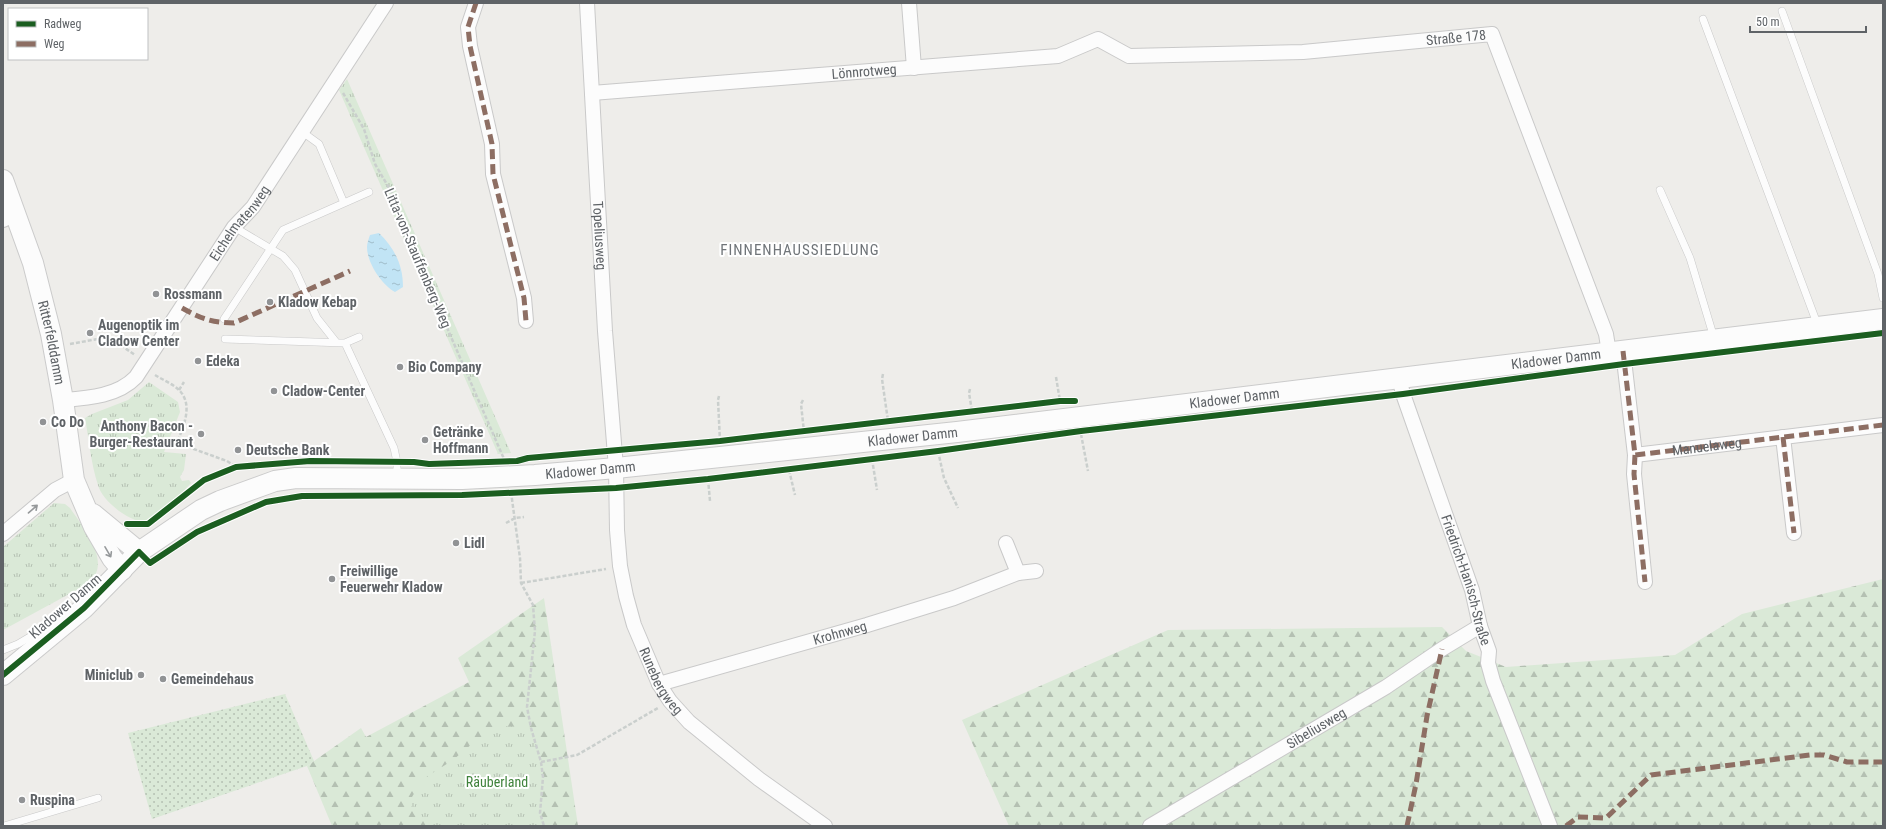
<svg xmlns="http://www.w3.org/2000/svg" width="1886" height="829" font-family="'Roboto Condensed',sans-serif">
	<style>
		.forest { fill: url(#forest-firs) }
		.park { fill: url(#park-tufts) }
		.garden { fill: url(#garden-dots) }
		.water { fill: url(#water-ripples) }
		.lines { fill: none; stroke-linecap: round; stroke-linejoin: round }
		.lane-casing { stroke: #c9c9c9; stroke-width: 8 }
		.street-casing { stroke: #c9c9c9; stroke-width: 16 }
		.secondary-casing { stroke: #cbcbcb; stroke-width: 22 }
		.path { stroke: #cacfcd; stroke-width: 2.5; stroke-dasharray: 4 2; stroke-linecap: butt }
		.lane { stroke: #fcfcfc; stroke-width: 7 }
		.street { stroke: #fcfcfc; stroke-width: 14 }
		.secondary { stroke: #fcfcfc; stroke-width: 20 }
		.quiet { stroke: #8d6e63; stroke-width: 5; stroke-dasharray: 10 5; stroke-linecap: butt }
		.cycleway-casing { stroke: #fff; stroke-width: 8 }
		.cycleway { stroke: #1b5e20; stroke-width: 6 }
		.oneway { stroke: #96999b }
		.poi-dot { fill: #919395; stroke: #fff; stroke-width: 1.5 }
		.labels { text-anchor: middle; stroke-width: 4; stroke-linejoin: round; paint-order: stroke }
		.street-label { font-size: 14px; fill: #5f6367; stroke: #fff }
		.poi-label { font-size: 14px; font-weight: bold; fill: #5f6367; stroke: #fff; text-anchor: start }
		.park-label { font-size: 14px; fill: #3f823b; stroke: #fff }
		.neighbourhood-label { font-size: 15px; letter-spacing: 1px; fill: #707579; stroke: #fff }
	</style>
	<defs>
		<pattern id="forest-firs" width="22" height="20" patternUnits="userSpaceOnUse"><rect width="22" height="20" fill="#dae9d7"/><path d="M5 1l3.5 6h-7zM16 11l3.5 6h-7z" fill="#b4c0b2"/></pattern>
		<pattern id="park-tufts" width="24" height="20" patternUnits="userSpaceOnUse"><rect width="24" height="20" fill="#dae9d7"/><path d="M3 7l-1-3M5 7V3M7 7l1-3M15 17l-1-3M17 17v-4M19 17l1-3" fill="none" stroke="#b4c0b2"/></pattern>
		<pattern id="garden-dots" width="8" height="8" patternUnits="userSpaceOnUse"><rect width="8" height="8" fill="#dae9d7"/><path d="M2 2h.1M6 6h.1" fill="none" stroke="#b4c0b2" stroke-width="1.8" stroke-linecap="round"/></pattern>
		<pattern id="water-ripples" width="26" height="14" patternUnits="userSpaceOnUse"><rect width="26" height="14" fill="#c1e4f5"/><path d="M2 4q2-2 4 0t4 0M15 11q2-2 4 0t4 0" fill="none" stroke="#a0bcca"/></pattern>
	</defs>
	<rect width="100%" height="100%" fill="#eeedea"/>
	<!-- forest -->
	<path class="forest" d="M1883,579V826H1009L962,720L1168,630L1442,627L1466,651L1506,667L1675,655L1742,614Z
		M544,598L578,826H332L307,766L361,728L366,737L469,682L458,658Z"/>
	<!-- park -->
	<path class="park" d="M347,79L511,453L498,454L339,90Z
		M149,382L178,402L180,412L164,452L186,454L184,470L180,477L182,481L189,480L191,483L180,495L148,522C131,524 102,501 98,485C91,464 89,440 85,418L92,414L128,400Z
		M54,503L65,504L70,508C85,530 116,567 84,586L3,630V547Z
		M505,726L531,728C535,744 542,760 543,777C544,796 537,805 544,826H433L414,814L411,807L412,797L423,779L453,760L479,738Z"/>
	<!-- garden -->
	<path class="garden" d="M285,694L314,761L307,766L152,819L128,733Z"/>
	<!-- water -->
	<path class="water" d="M379,233C395,249 403,265 403,287L395,292C382,285 367,263 367,247C367,243 369,238 370,235Z"/>
	<g class="lines">
		<defs>
			<path id="lane" d="M1782,11L1878,274L1883,298
				M1703,19L1818,326
				M301,131L319,144L344,203
				M1660,190L1690,258L1714,338
				M234,227L283,256L295,270L317,318L336,342
				M224,319L283,230L369,192
				M225,339L345,343L359,337
				M345,343L394,448L397,462V477
				M3,650L18,644L50,625
				M4,826L98,798"/>
			<g id="street">
				<path d="M476,3L468,27L470,46L492,144L493,174L524,298L526,321"/>
				<path id="s1" d="M587,3L605,331L616,468L617,530L620,566L626,596L634,625L659,684L670,701L689,722L759,779L825,826"/>
				<path d="M909,3L914,68"/>
				<path id="s2" d="M592,93L1058,56L1098,39L1129,56L1303,52L1492,34L1606,334L1609,353"/>
				<path d="M3,220L15,214"/>
				<path id="s3" d="M1623,351L1635,455L1883,425"/>
				<path id="s4" d="M1399,377L1403,394L1472,590L1480,626L1489,651L1488,663L1493,681L1550,826"/>
				<path id="s5" d="M63,400C89,398 118,396 136,377L234,227L253,207L386,3"/>
				<path d="M1783,437L1794,533"/>
				<path d="M1635,455L1634,474L1645,582"/>
				<path d="M3,534L55,490L74,480"/>
				<path d="M1006,543L1018,573"/>
				<path id="s6" d="M659,684L867,625L954,598L1018,573L1036,571"/>
				<path id="s7" d="M1150,826L1386,687L1442,649L1480,626"/>
			</g>
			<g id="secondary">
				<path id="s8" d="M3,180L33,263L51,334L63,400L74,480L94,527L112,558L122,570"/>
				<path d="M93,514L139,552"/>
				<path id="s9" d="M3,675L84,608L139,552L201,510L220,501L275,481L296,478L462,479L535,475L616,468L957,432L1883,319"/>
			</g>
		</defs>
		<!-- lane casing -->
		<use href="#lane" class="lane-casing"/>
		<!-- street casing -->
		<use href="#street" class="street-casing"/>
		<!-- secondary casing -->
		<use href="#secondary" class="secondary-casing"/>
		<!-- path -->
		<path class="path" d="M343,93L364,129L375,164L396,200L401,217L402,230L425,277L504,459
			M70,344L109,337L135,355
			M883,374L882,379L888,421
			M155,375C163,380 173,384 179,390C194,405 183,427 177,443L227,461L236,467
			M1056,377L1060,401
			M970,389L969,393L972,411
			M179,390L184,382
			M719,396L718,400L720,441
			M803,400L801,404L804,432
			M1081,434L1088,471
			M938,451L944,478L958,508
			M872,459L877,490
			M789,470L795,495
			M708,479L710,501
			M511,492L520,558L521,583L533,605L535,631L527,707L531,728L541,762L543,777L540,813L544,826
			M506,523L515,518L524,517
			M521,583L606,569
			M541,762L577,755L658,708"/>
		<!-- lane -->
		<use href="#lane" class="lane"/>
		<!-- street -->
		<use href="#street" class="street"/>
		<!-- secondary -->
		<use href="#secondary" class="secondary"/>
		<!-- quiet -->
		<path class="quiet" d="M476,3L468,27L470,46L492,144L493,174L524,298L526,321
			M182,308C200,318 212,323 234,323L350,271
			M1623,351L1635,455L1883,425
			M1783,437L1794,533
			M1635,455L1634,474L1645,582
			M1407,826L1416,784L1427,716L1442,649
			M1566,826L1578,817L1606,818L1651,775L1810,755H1824L1847,762H1883"/>
		<defs>
			<path id="cycleway" d="M127,524H148L204,480L236,467L310,461L414,462L429,464L517,461L528,458L720,441L1060,401H1075
				M3,675L84,608L139,552L150,563L197,532L266,502L302,496L462,495L616,488L708,479L938,451L1081,431L1403,394L1624,364L1883,333"/>
		</defs>
		<!-- cycleway casing -->
		<use href="#cycleway" class="cycleway-casing"/>
		<!-- cycleway -->
		<use href="#cycleway" class="cycleway"/>
	</g>
	<!-- one-way arrows -->
	<defs><path id="oneway-shaft" d="M-6 0H5M1.5-3L5.5 0L1.5 3" fill="none" stroke-width="1.6" stroke-linecap="round" stroke-linejoin="round"/></defs>
	<g class="oneway">
		<use href="#oneway-shaft" transform="translate(33 509) rotate(-41)"/>
		<use href="#oneway-shaft" transform="translate(108 552) rotate(60)"/>
	</g>
	<!-- markers -->
	<g class="poi-dot">
		<circle cx="156" cy="294" r="4"/>
		<circle cx="270" cy="302" r="4"/>
		<circle cx="90" cy="333" r="4"/>
		<circle cx="198" cy="361" r="4"/>
		<circle cx="400" cy="367" r="4"/>
		<circle cx="274" cy="391" r="4"/>
		<circle cx="43" cy="422" r="4"/>
		<circle cx="201" cy="434" r="4"/>
		<circle cx="425" cy="440" r="4"/>
		<circle cx="238" cy="450" r="4"/>
		<circle cx="456" cy="543" r="4"/>
		<circle cx="332" cy="579" r="4"/>
		<circle cx="141" cy="675" r="4"/>
		<circle cx="163" cy="679" r="4"/>
		<circle cx="22" cy="800" r="4"/>
	</g>
	<g class="labels">
		<!-- street labels -->
		<g class="street-label">
			<text dy="5" stroke="none"><textPath href="#s2" startOffset="874">Straße 178</textPath></text>
			<text dy="5" stroke="none"><textPath href="#s2" startOffset="273">Lönnrotweg</textPath></text>
			<text dy="5" stroke="none"><textPath href="#s5" startOffset="264">Eichelmatenweg</textPath></text>
			<text dy="5" stroke="none"><textPath href="#s1" startOffset="233">Topeliusweg</textPath></text>
			<text transform="translate(418 258) rotate(67)" y="5">Litta-von-Stauffenberg-Weg</text>
			<text dy="5" stroke="none"><textPath href="#s8" startOffset="170">Ritterfelddamm</textPath></text>
			<text dy="5" stroke="none"><textPath href="#s9" startOffset="1626">Kladower Damm</textPath></text>
			<text dy="5" stroke="none"><textPath href="#s9" startOffset="1302">Kladower Damm</textPath></text>
			<text dy="5" stroke="none"><textPath href="#s9" startOffset="978">Kladower Damm</textPath></text>
			<text dy="5" stroke="none"><textPath href="#s3" startOffset="177">Manuelaweg</textPath></text>
			<text dy="5" stroke="none"><textPath href="#s9" startOffset="654">Kladower Damm</textPath></text>
			<text dy="5" stroke="none"><textPath href="#s4" startOffset="214">Friedrich-Hanisch-Straße</textPath></text>
			<text transform="translate(65 606) rotate(-41)" y="5">Kladower Damm</text>
			<text dy="5" stroke="none"><textPath href="#s6" startOffset="188">Krohnweg</textPath></text>
			<text dy="5" stroke="none"><textPath href="#s1" startOffset="687">Runebergweg</textPath></text>
			<text dy="5" stroke="none"><textPath href="#s7" startOffset="193">Sibeliusweg</textPath></text>
		</g>
		<!-- poi labels -->
		<g class="poi-label">
			<text x="164" y="299">Rossmann</text>
			<text x="278" y="307">Kladow Kebap</text>
			<text x="98" y="330">Augenoptik im<tspan x="98" dy="16">Cladow Center</tspan></text>
			<text x="206" y="366">Edeka</text>
			<text x="408" y="372">Bio Company</text>
			<text x="282" y="396">Cladow-Center</text>
			<text x="51" y="427">Co Do</text>
			<text x="193" y="431" text-anchor="end">Anthony Bacon -<tspan x="193" dy="16">Burger-Restaurant</tspan></text>
			<text x="433" y="437">Getränke<tspan x="433" dy="16">Hoffmann</tspan></text>
			<text x="246" y="455">Deutsche Bank</text>
			<text x="464" y="548">Lidl</text>
			<text x="340" y="576">Freiwillige<tspan x="340" dy="16">Feuerwehr Kladow</tspan></text>
			<text x="133" y="680" text-anchor="end">Miniclub</text>
			<text x="171" y="684">Gemeindehaus</text>
			<text x="30" y="805">Ruspina</text>
		</g>
		<!-- park labels -->
		<g class="park-label">
			<text x="497" y="787">Räuberland</text>
		</g>
		<!-- neighbourhood labels -->
		<g class="neighbourhood-label">
			<text x="800" y="255">FINNENHAUSSIEDLUNG</text>
		</g>
	</g>
	<!-- border -->
	<rect width="1886" height="829" fill="none" stroke="#5f6367" stroke-width="8"/>
	<!-- legend -->
	<rect x="8" y="8" width="140" height="52" fill="#ffffff" stroke="#bfc1c2"/>
	<rect x="16" y="21" width="20" height="6" fill="#1b5e20" stroke="#bfc1c2"/>
	<text x="44" y="28" font-size="12" fill="#5f6367">Radweg</text>
	<rect x="16" y="41" width="20" height="6" fill="#8d6e63" stroke="#bfc1c2"/>
	<text x="44" y="48" font-size="12" fill="#5f6367">Weg</text>
	<!-- scale -->
	<path d="M1750 26v6h116v-6" fill="none" stroke="#5f6367" stroke-width="2"/>
	<text x="1756" y="26" font-size="12" fill="#5f6367" stroke="#ffffff" stroke-width="3" paint-order="stroke">50 m</text>
</svg>
